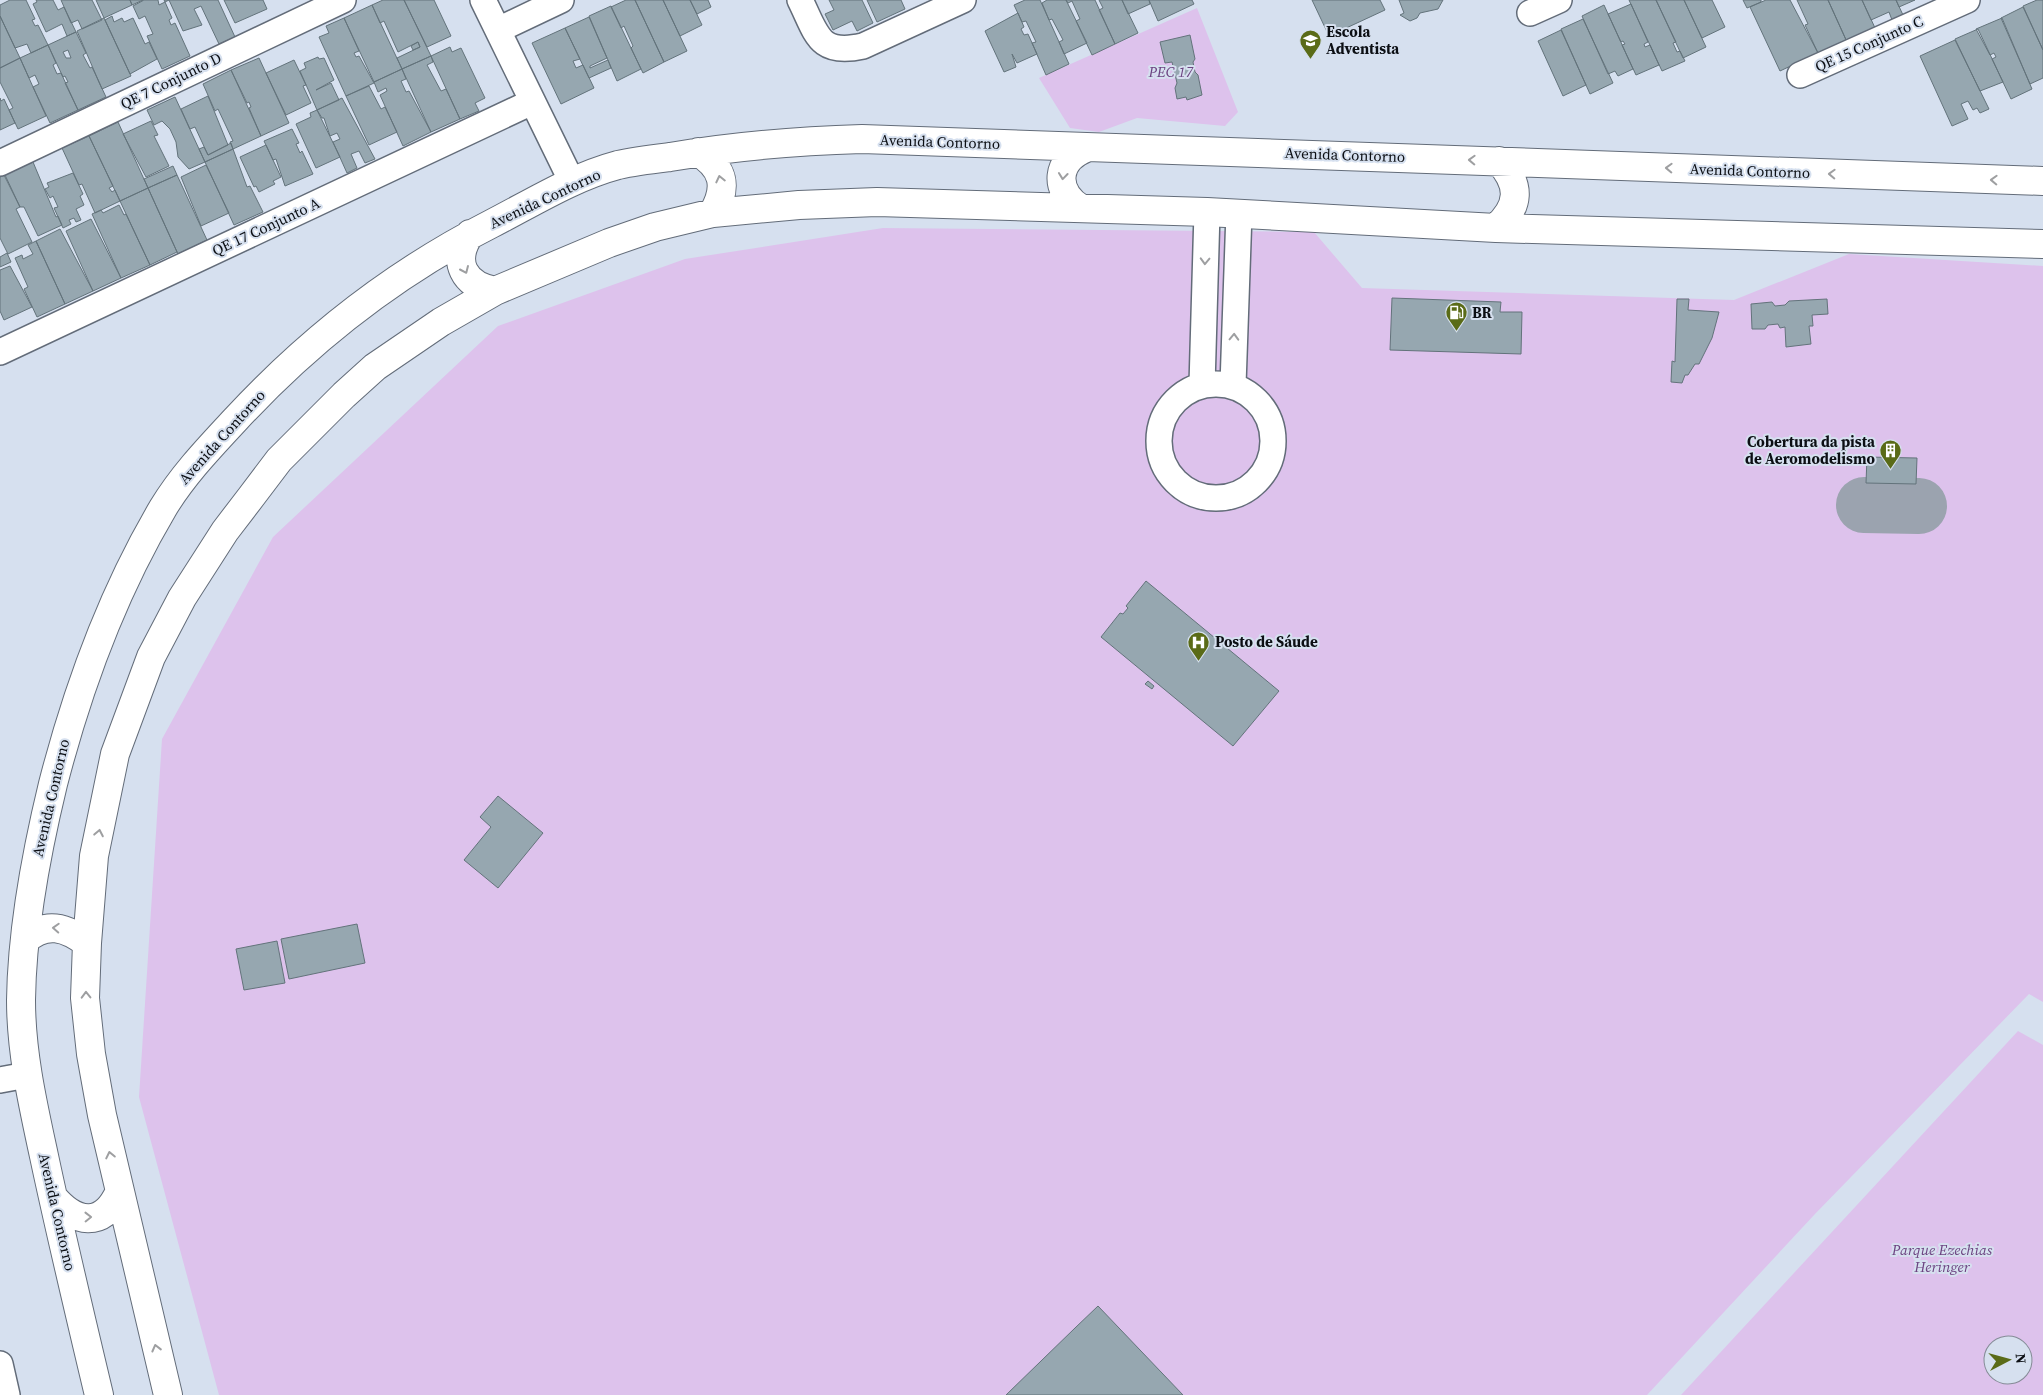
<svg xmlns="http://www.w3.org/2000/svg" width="2043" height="1395" font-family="'Source Serif 4',serif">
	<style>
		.green { fill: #ddc2ec; fill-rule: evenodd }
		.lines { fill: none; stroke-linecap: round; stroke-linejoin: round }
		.taxiway { stroke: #9ba3af; stroke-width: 56 }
		.building { fill: #96a7b0; stroke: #63737b; fill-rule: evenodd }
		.minor-casing { stroke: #636c79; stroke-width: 28 }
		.secondary-casing { stroke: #636c79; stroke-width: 30 }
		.minor { stroke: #fff; stroke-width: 25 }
		.secondary { stroke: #fff; stroke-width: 28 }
		.oneway { stroke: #9e9fa1 }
		.labels { text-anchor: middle; stroke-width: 4; stroke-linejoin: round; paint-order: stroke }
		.poi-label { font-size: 15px; font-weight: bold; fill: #0c0f14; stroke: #d6e0ef; text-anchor: start }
		.street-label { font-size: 15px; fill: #0c0f14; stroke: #d6e0ef }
		.park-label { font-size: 15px; font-style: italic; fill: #6c4381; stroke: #d6e0ef }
	</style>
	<rect width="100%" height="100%" fill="#d6e0ef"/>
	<!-- green -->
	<path class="green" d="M1197,8L1238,112L1225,126L1137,118L1099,132L1070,128L1039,78Z
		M883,228L1314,232L1362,288L1734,300L1849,254L2043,266V1002L2029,994L1815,1214L1647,1395H219L139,1097L162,739L273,537L498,326L685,259Z
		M2018,1031L2043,1045V1395H1681ZM1993,1345H2023V1375H1993Z"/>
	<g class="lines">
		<!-- taxiway -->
		<path class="taxiway" d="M1864,505L1919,506"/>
	</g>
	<!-- building -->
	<path class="building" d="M10,0H26L35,19L32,20L35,26L38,25L48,45L31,53L27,44L15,48L0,16V5Z
		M36,0H53L58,10L64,7L76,32L67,36L62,24L46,32L33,4L37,2Z
		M61,0H92L102,20L82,29L78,20L71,23Z
		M96,0H130L132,5L104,18Z
		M130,0H143L132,5Z
		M144,0H158L159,5L165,2L172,18L169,20L171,25L175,23L190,56L162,69L147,36L153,34L145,16L139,19L133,6Z
		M164,0H218L235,37L219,44L201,6L194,9L202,25L183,31L169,0L165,2Z
		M224,0H263L267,9L235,23Z
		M383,0H404L431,56L402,69L397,58L420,47L418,42L398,52L384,21L380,23L372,5Z
		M404,0H434L451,36L427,47Z
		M626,0H635L664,62L643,73L631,48L633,46L624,26L621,28L611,7Z
		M635,0H663L687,51L664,62Z
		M663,0H690L702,25L680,36Z
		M690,0H708L711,7L697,14Z
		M829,0H862L873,23L857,31L852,21L833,30L825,14L834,10Z
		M867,0H901L905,9L877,22Z
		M1025,0H1040L1069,64L1046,75L1032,43L1036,42L1026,21L1022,22L1014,5Z
		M1047,0H1066L1087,43L1064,54L1059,42L1063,40L1061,36L1052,19L1049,20L1042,3Z
		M1066,0H1095L1115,44L1092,55L1076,21L1080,19L1072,1L1068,3Z
		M1099,0H1122L1138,33L1115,44L1099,10L1103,8Z
		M1122,0H1149L1150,4L1128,14Z
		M1149,0H1192L1194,4L1158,21Z
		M1312,0H1380L1385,10L1329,36Z
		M1399,0H1443L1438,9L1420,13L1417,18L1410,21L1400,15L1404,13Z
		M1629,0H1656L1676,42L1673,43L1677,52L1680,51L1685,61L1662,71Z
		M1656,0H1684L1706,47L1683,58Z
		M1684,0H1712L1725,27L1702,38Z
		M1743,0H1761V2L1747,8Z
		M1766,0H1790L1818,53L1780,71L1750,7Z
		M1797,0H1828L1847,42L1818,53L1805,25L1808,24Z
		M1828,0H1862L1876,30L1847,42Z
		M1862,0H1896L1903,15L1892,20L1889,12L1871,20Z
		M1896,0H1915L1899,7Z
		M2037,0H2043V50L2023,6Z
		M1631,4L1648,42L1644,44L1645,47L1650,45L1659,65L1636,75L1622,45L1625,44L1623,41L1621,42L1608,14Z
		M372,5L402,69L374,82L344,18Z
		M1604,5L1633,69L1618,76L1615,71L1608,74L1582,16Z
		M611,6L641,69L617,81L589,16Z
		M2023,7L2043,50V78L2030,84L2001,18Z
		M1018,13L1024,27L1021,29L1024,35L1028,34L1037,54L1017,63L1012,54L1016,67L1004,72L985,31Z
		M0,16L20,58L0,68Z
		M112,16L114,22L122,18L124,22L133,18L145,44L149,42L157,59L130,74L105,20Z
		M589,17L607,58L590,66V68L608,60L611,68L589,78L565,28Z
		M104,18L131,76L102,89L77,31Z
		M344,18L359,51L354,53L356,57L359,56L374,83L346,96L319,37L329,33L326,26Z
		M2002,18L2032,89L2011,99L1992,59L1996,57L1994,53L1990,55L1976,29Z
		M1583,19L1613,83L1590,94L1561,29Z
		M565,28L580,59L573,61L576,68L583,65L594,88L561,104L532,43Z
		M1978,29L2003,82L1980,91L1955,39Z
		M1561,30L1586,85L1563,96L1538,41Z
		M76,32L86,53L83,55L90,68L92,67L106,97L78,110L65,83L68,82L65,76L63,77L48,45ZM68,50L71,58H66L63,52Z
		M1190,35L1195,59L1193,62L1195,72L1198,75L1202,95L1187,100L1186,97L1177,99L1175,88L1177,83L1172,62L1165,63L1160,42Z
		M1955,40L1989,109L1980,113L1977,108L1973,110L1968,101L1961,104L1968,119L1952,126L1920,56Z
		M418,42L420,47L413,50L411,46Z
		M48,45L56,63L53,65L57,74L61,73L78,110L50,123L33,87L39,84L35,75L29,78L20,58Z
		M450,47L452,52L461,48L485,98L475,103L479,111L460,119L431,56Z
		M431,56L433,62L427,65L441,91L446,89L460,119L431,132L402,69Z
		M318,57L319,59L324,58L334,80L316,90L331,83L339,100L317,110L300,71L306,68L304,63Z
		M20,58L46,116L18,129L9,110L13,108L0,82V68Z
		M259,58L289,123L261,136L249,108L251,107L249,102L247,103L231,70Z
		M294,60L306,85L303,86L311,103L286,115L266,73Z
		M402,69L406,79L401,81L406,92L409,91L431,132L403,146L380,95L387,91L386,88L378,92L374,82Z
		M231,70L261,136L233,149L230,142L233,141L218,109L215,111L203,84Z
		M369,86L381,109L385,107L397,132L369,145L346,96Z
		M208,96L228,145L208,155L195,127L190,129L181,109Z
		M175,97L205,162L189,169L178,157L176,142L170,129L162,121L154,125L147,110Z
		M0,98L1,101L4,99L15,123L0,130Z
		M342,98L375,159L365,163L359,151L351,154L357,168L347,173L333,142L340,139L337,133L330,136L324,118H322L317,110Z
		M317,110L340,157L316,168L296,124L311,117L310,113Z
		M151,121L158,135L154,136L169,166L146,177L123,134Z
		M118,122L148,188L120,201L89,136Z
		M292,129L299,143L296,144L300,153L302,151L313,174L285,186L276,159L273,160L264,141Z
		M89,136L113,186L109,188L112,192L115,190L120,201L95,213L82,184L79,185L62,148Z
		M231,143L233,149L205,162L199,149L204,147L208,155Z
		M266,145L281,177L273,181L275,184L259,192L256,186L254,187L240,157Z
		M233,149L247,187L250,186L263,212L234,225L205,162Z
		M33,162L56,217L58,216L62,225L38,236L24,207H20L4,175Z
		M206,165L229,213L201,226L181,177Z
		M173,166L177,175L148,188L144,179Z
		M73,173L83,194L80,196L84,205L76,209L81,220L76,222L74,218L69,220L71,224L63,228L54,208L58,207L53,196L50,198L45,189L49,187L47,183Z
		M5,175L20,207L16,209L32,242L8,254L0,238V177Z
		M177,175L207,240L178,254L148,188Z
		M148,188L177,252L150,265L120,201Z
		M119,205L124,215L126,214L150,265L121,278L92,214L101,210L103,213Z
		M91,219L121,278L93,291L66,231Z
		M60,229L93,291L65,304L36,241Z
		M36,241L65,304L37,317L24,289L28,287L15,258L22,255L23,259L33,254L28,245Z
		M7,253L11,262L0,267V257Z
		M10,266L32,307L4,320L0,311V270Z
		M1392,298L1501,302L1500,312H1522L1521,354L1390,350Z
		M1677,299H1689L1688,310L1719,312L1712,338L1699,364H1695L1688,375H1685L1682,383L1671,382L1672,361L1675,362Z
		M1827,299L1828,314L1812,315L1813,326H1809L1811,344L1786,347L1785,327L1780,328L1778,324L1768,325L1765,329H1752L1751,304L1772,302L1775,306L1785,305L1789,301Z
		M1867,457L1917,458L1916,484L1866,483Z
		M1146,581L1279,691L1233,746L1101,637L1120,613L1123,614L1128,608L1126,606Z
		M1148,681L1154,686L1152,689L1145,684Z
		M498,796L543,833L498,888L464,860L491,827L480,817Z
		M357,924L365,963L289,979L281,939Z
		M277,941L285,983L244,990L236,949Z
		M1098,1306L1183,1395H1006L1075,1328Z"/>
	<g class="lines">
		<defs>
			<path id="minor" d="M483,0L572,182
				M800,0C817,34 818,56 863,46L963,0
				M1530,13L1559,0
				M498,30L561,0
				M1800,75L1967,0
				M0,163L343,0
				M0,352L532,102
				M1159 441a57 57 0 1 1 114 0a57 57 0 1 1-114 0Z
				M1202,385L1207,212
				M1233,385L1239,213
				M0,1080L27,1075
				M0,1364L7,1395"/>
			<path id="secondary" d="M698,152C724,168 728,187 713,213
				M1080,208C1053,190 1056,160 1086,148
				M1496,228C1520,206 1521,185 1499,161
				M470,234C451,262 464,285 495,291
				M25,940C46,921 66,927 87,943
				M53,1197C75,1223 102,1229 119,1193
				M99,1395C80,1315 61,1236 44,1156C33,1105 21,1053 21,1000C22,927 36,854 53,784C78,687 112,594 163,508C183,475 209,448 235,420C310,339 393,274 491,224C532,203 573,177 618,165C635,161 653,159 670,157C734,146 797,141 862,139L2043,181
				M168,1395L102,1115L91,1054L85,998L87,943L94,856L115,754L151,657L182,598L225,531L251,497L279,460L344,395L375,367L441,322L495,291L609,243L655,227L713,213L799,205L877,202L1207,212L1496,228L2043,244"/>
		</defs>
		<!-- minor casing -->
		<use href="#minor" class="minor-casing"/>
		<!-- secondary casing -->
		<use href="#secondary" class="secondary-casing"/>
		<!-- minor -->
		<use href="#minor" class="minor"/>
		<!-- secondary -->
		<use href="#secondary" class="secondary"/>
	</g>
	<!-- one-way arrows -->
	<defs><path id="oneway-chevron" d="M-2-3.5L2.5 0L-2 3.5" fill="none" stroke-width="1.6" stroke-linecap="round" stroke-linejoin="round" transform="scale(1.25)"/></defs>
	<g class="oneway">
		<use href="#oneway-chevron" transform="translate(1472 160) rotate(-178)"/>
		<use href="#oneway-chevron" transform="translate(1669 168) rotate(-178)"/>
		<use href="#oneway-chevron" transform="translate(1832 174) rotate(-178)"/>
		<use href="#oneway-chevron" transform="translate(1063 176) rotate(96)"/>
		<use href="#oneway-chevron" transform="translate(720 179) rotate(-103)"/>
		<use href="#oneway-chevron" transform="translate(1994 180) rotate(-178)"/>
		<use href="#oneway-chevron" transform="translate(1205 261) rotate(92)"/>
		<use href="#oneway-chevron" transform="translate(465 270) rotate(66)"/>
		<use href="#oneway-chevron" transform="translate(1234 337) rotate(-88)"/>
		<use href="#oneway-chevron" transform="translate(99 833) rotate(-79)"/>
		<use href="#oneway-chevron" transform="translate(56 928) rotate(-177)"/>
		<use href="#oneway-chevron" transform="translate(86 995) rotate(-91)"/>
		<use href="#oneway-chevron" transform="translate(110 1155) rotate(-102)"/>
		<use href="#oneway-chevron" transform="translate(88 1217) rotate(-1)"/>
		<use href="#oneway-chevron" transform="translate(156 1348) rotate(-104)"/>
	</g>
	<!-- icons -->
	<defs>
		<symbol id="school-pin" viewBox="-11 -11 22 30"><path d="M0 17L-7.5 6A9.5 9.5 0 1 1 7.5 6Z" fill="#5a6b17" stroke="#d6e0ef"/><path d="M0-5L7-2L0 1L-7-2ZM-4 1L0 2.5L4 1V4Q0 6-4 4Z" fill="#fff"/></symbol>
		<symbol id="fuel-pin" viewBox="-11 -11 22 30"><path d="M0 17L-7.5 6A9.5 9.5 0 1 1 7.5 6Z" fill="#5a6b17" stroke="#d6e0ef"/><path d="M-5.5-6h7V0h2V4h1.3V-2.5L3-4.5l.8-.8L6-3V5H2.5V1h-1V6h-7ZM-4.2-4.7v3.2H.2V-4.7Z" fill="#fff"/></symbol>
		<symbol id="building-pin" viewBox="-11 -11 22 30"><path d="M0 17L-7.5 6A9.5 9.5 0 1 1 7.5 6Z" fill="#5a6b17" stroke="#d6e0ef"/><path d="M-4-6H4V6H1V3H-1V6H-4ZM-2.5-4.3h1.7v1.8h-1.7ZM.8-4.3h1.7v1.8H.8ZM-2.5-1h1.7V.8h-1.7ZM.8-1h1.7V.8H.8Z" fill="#fff"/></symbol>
		<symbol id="hospital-pin" viewBox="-11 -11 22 30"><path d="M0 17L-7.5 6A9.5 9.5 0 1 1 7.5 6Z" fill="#5a6b17" stroke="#d6e0ef"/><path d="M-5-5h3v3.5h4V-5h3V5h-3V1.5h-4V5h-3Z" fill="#fff"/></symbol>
	</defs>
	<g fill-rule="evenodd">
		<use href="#school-pin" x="1298" y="28" width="25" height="34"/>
		<use href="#fuel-pin" x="1444" y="300" width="25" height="34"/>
		<use href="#building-pin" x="1878" y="438" width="25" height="34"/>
		<use href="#hospital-pin" x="1186" y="630" width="25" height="34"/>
	</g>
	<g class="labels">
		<!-- poi labels -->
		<g class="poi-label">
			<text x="1326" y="37">Escola<tspan x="1326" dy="17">Adventista</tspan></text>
			<text x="1472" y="318">BR</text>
			<text x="1875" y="447" text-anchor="end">Cobertura da pista<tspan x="1875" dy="17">de Aeromodelismo</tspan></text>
			<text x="1215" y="647">Posto de Sáude</text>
		</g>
		<!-- street labels -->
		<g class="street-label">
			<text transform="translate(1869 44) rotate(-24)" y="5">QE 15 Conjunto C</text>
			<text transform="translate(171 81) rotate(-26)" y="5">QE 7 Conjunto D</text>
			<text transform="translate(940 142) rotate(2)" y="5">Avenida Contorno</text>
			<text transform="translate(1345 155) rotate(2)" y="5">Avenida Contorno</text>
			<text transform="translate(1750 171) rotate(2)" y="5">Avenida Contorno</text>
			<text transform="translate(545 199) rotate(-25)" y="5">Avenida Contorno</text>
			<text transform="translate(266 227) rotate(-25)" y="5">QE 17 Conjunto A</text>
			<text transform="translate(222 437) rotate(-48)" y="5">Avenida Contorno</text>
			<text transform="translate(51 798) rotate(-77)" y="5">Avenida Contorno</text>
			<text transform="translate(57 1212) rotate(77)" y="5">Avenida Contorno</text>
		</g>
		<!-- park labels -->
		<g class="park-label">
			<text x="1171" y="77">PEC 17</text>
			<text x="1942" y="1255">Parque Ezechias<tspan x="1942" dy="17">Heringer</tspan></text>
		</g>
	</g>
	<!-- north arrow -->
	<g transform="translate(2008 1360) rotate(84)"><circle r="24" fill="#d6e0ef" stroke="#858c97"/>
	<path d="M0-4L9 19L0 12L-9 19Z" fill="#5a6b17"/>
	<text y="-8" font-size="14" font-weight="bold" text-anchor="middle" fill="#0c0f14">N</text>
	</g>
</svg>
